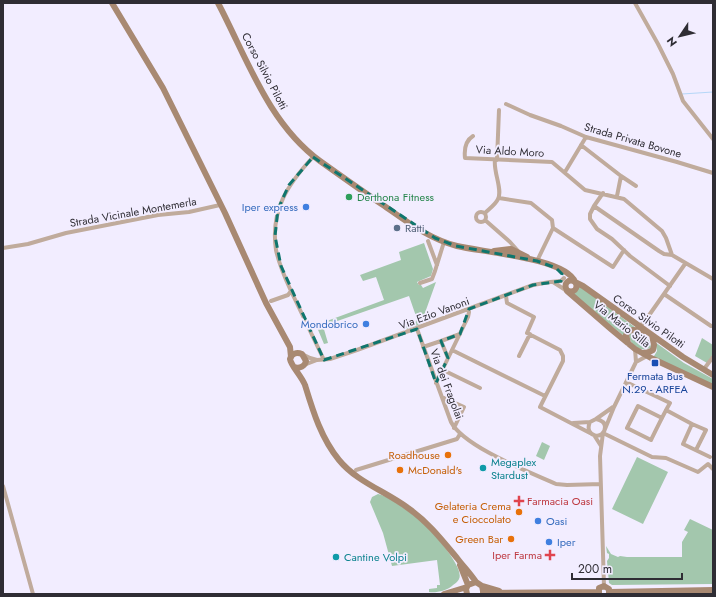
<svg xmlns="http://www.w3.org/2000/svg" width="716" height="597" font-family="Jost,sans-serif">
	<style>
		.green { fill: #a3c7ad }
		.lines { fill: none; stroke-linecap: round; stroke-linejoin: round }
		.stream { stroke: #b5d7f8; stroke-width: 1 }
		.street { stroke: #c0ab9c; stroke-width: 4 }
		.secondary { stroke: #a88972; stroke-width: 6 }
		.marked { fill: none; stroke: #0f766e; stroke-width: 3; stroke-dasharray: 8 5; stroke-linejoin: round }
		.leisure-dot { fill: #2e9e5b; stroke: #f2edff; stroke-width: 1.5 }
		.shop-dot { fill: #3f7fe0; stroke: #f2edff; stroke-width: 1.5 }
		.service-dot { fill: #5c6f8a; stroke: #f2edff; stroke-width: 1.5 }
		.transit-dot { fill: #1a4fb4; stroke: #f2edff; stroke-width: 1.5 }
		.food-dot { fill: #e8710a; stroke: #f2edff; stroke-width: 1.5 }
		.culture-dot { fill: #0f9aa8; stroke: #f2edff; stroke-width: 1.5 }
		.health-dot { fill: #e0444e; stroke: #f2edff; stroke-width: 1.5 }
		.labels { text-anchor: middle; stroke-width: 3.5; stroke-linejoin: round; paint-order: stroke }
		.street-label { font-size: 11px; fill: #2f2d34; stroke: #f2edff }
		.leisure-label { font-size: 11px; fill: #27864d; stroke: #f2edff; text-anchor: start }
		.shop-label { font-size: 11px; fill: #366cbe; stroke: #f2edff; text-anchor: end }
		.service-label { font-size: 11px; fill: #4e5e75; stroke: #f2edff; text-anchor: start }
		.transit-label { font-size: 11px; fill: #164399; stroke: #f2edff }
		.food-label { font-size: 11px; fill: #c56008; stroke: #f2edff; text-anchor: end }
		.culture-label { font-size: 11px; fill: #0d838f; stroke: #f2edff; text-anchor: start }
		.health-label { font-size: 11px; fill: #be3a42; stroke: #f2edff; text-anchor: start }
	</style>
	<rect width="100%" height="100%" fill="#f2edff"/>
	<!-- green -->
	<path class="green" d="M424,243L433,269L431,276L417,282L419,285H421L423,288L436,282L421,324L407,329L406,326L415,323L417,319L409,296L323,326L328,343L324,344L316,325L384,300L376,277L363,281L360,275L401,260L399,252Z
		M578,285L636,328L624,336L571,294L577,290Z
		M630,333C641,333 650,336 651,348C638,352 632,347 628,334Z
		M702,338L713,345V354L707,363L695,356Z
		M655,342L684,363L713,379V385L654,357V356L657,351Z
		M542,442L550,446L544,460L536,456Z
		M637,457L668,472L643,524L612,509Z
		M378,494C390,496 415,516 424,524C433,532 465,568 459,579C458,582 454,584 452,586C446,591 436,593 429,592V589L437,588V585H440L437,560L392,566L383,533L370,502L372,497Z
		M690,519L713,530V584L612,585L609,583L607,561L609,558V554L607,553L606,546L611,554L618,557L620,556L627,557H682V542L688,532L684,530Z"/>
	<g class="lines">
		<!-- stream -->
		<path class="stream" d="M682,94L713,92"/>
		<!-- street -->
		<path class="street" d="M635,3L658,44L673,74L683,101L713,139
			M506,104L530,115L561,126L586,137L677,162L713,173
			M473,136C465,141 464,149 465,158L552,162L585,190L624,199L662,231L666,238L672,255L713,279
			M581,145L621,176L617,196
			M497,160L499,110
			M565,172L586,137
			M621,176L636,186
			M603,193L594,206L659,251L664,254L672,255
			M499,198L531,203L552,220L553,228
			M594,206L590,214V219L597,229L612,239L630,256L670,286
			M476 217a5 5 0 1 1 10 0a5 5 0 1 1-10 0Z
			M485,213C489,209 496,204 498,199C503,190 493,171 495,160
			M485,220L510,242L518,251
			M428,241L437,265
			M3,248L28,244L66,233L158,215L189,212L220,205
			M537,261L553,228L613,267L624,250
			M553,282L567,291
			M420,283L432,279L435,271L444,242
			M291,291L324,360
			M664,294L711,326
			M506,296L507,303L509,304L534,317L527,333L560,350L563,356V361L540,407L590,433
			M271,301L288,295L291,291C285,278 279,264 276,250C270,210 288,184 313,157
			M638,328L645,321L685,264
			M417,329L451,422C464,447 530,472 556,484L567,485L601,484
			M423,347L441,341
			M452,350L545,396
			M304,355L310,358L317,360L304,365
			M519,356L530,334
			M448,358L441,341L460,334
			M317,360L330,359L357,350L533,285L550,282L561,281L564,278
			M636,362L647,356
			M704,369L713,357
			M443,370L480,388
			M626,382L670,403C663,415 657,428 651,440L627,428L638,406L662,418
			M436,383L468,317L469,312L468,310
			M442,397L464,407L454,428
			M666,410L692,424
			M596,419L613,407
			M573,423L590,422L596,419C601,420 605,422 605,427C605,441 583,437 590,422
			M605,429L614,407L636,362L635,349
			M594,435L601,446
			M696,450L706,430L692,424L683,444L710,457
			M356,470L457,439L460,434
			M3,486L33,594
			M604,586L600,456L603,433L652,457L666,458L698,472L708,464L713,469"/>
		<!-- secondary -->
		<path class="secondary" d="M112,3L163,88L225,213L266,303L290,347L291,357
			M218,3C247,58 268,123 320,161C341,176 362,191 383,205C406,221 429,239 457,246C481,252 566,258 575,282L583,286L683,357L713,375
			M494,251L511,249L527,257
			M565.5 286a5.5 5.5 0 1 1 11 0a5.5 5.5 0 1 1-11 0Z
			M567,291L612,330L635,349L651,358L713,387
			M628,343L626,335L629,331L633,330L644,331
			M643,353L649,352L653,350L654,345L652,335
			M294,367C300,369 305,366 306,361L302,354C297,352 292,353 290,359C291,366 301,375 305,385C313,411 321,438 339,460C357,482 385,491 408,508C428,522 442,540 457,558C463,566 470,573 476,582
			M460,565L468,585
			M482,586L499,591
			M610,592L713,590
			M483,593L599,592
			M444,594L467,587
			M467,594L466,589L468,585L476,582L482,586L483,591V594
			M599,594V588L604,586L609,589V594"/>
	</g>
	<!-- marked area -->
	<path class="marked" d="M313,157L435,238L456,246L537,261L556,268L562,274L561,281L533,285L469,309L460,334L441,341L448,358L436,383L417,329L324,360L281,266L275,236L278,209L289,185Z"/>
	<!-- markers -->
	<circle class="leisure-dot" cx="349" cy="197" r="4"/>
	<g class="shop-dot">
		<circle cx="306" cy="207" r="4"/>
		<circle cx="366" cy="324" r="4"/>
		<circle cx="538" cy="521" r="4"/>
		<circle cx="549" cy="542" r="4"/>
	</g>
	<circle class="service-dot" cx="397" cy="228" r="4"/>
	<rect class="transit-dot" x="651" y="359" width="8" height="8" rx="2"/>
	<g class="food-dot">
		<circle cx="448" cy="455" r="4"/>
		<circle cx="400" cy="470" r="4"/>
		<circle cx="519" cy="512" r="4"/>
		<circle cx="511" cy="539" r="4"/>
	</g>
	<g class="culture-dot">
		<circle cx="483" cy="468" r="4"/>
		<circle cx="336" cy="557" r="4"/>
	</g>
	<g class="health-dot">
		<path d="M517 495h4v4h4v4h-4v4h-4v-4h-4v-4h4z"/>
		<path d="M548 549h4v4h4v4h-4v4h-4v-4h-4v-4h4z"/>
	</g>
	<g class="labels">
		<!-- street labels -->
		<g class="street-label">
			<text transform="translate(265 71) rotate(62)" y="4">Corso Silvio Pilotti</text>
			<text transform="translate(633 140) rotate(16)" y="4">Strada Privata Bovone</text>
			<text transform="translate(510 151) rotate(3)" y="4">Via Aldo Moro</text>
			<text transform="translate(133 212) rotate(-10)" y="4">Strada Vicinale Montemerla</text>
			<text transform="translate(434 313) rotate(-20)" y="4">Via Ezio Vanoni</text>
			<text transform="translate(649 321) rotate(35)" y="4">Corso Silvio Pilotti</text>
			<text transform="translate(622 324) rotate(38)" y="4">Via Mario Silla</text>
			<text transform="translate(447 384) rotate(69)" y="4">Via dei Fragolai</text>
		</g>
		<!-- leisure labels -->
		<g class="leisure-label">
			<text x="357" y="201">Derthona Fitness</text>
		</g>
		<!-- shop labels -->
		<g class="shop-label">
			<text x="298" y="211">Iper express</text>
			<text x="358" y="328">Mondobrico</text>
			<text x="546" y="525" text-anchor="start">Oasi</text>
			<text x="557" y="546" text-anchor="start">Iper</text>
		</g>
		<!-- service labels -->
		<g class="service-label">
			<text x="405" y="232">Ratti</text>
		</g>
		<!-- transit labels -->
		<g class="transit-label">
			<text x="655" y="380">Fermata Bus<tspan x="655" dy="13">N.29 - ARFEA</tspan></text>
		</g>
		<!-- food labels -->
		<g class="food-label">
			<text x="440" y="459">Roadhouse</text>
			<text x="408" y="474" text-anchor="start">McDonald's</text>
			<text x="511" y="510">Gelateria Crema<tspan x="511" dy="13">e Cioccolato</tspan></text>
			<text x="503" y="543">Green Bar</text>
		</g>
		<!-- culture labels -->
		<g class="culture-label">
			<text x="491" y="466">Megaplex<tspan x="491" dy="13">Stardust</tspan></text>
			<text x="344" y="561">Cantine Volpi</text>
		</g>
		<!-- health labels -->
		<g class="health-label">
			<text x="527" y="505">Farmacia Oasi</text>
			<text x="542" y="559" text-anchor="end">Iper Farma</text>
		</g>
	</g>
	<!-- border -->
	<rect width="716" height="597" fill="none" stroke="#2f2d34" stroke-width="8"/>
	<!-- north arrow -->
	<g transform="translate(680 36) rotate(235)" stroke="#f2edff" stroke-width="3" paint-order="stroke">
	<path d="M0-3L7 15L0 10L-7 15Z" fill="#2f2d34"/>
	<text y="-6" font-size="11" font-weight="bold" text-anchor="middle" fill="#2f2d34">N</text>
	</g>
	<!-- scale -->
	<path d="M572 573v6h110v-6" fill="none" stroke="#2f2d34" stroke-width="2"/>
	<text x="578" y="573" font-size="12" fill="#2f2d34" stroke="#f2edff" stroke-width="3" paint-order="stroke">200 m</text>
</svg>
